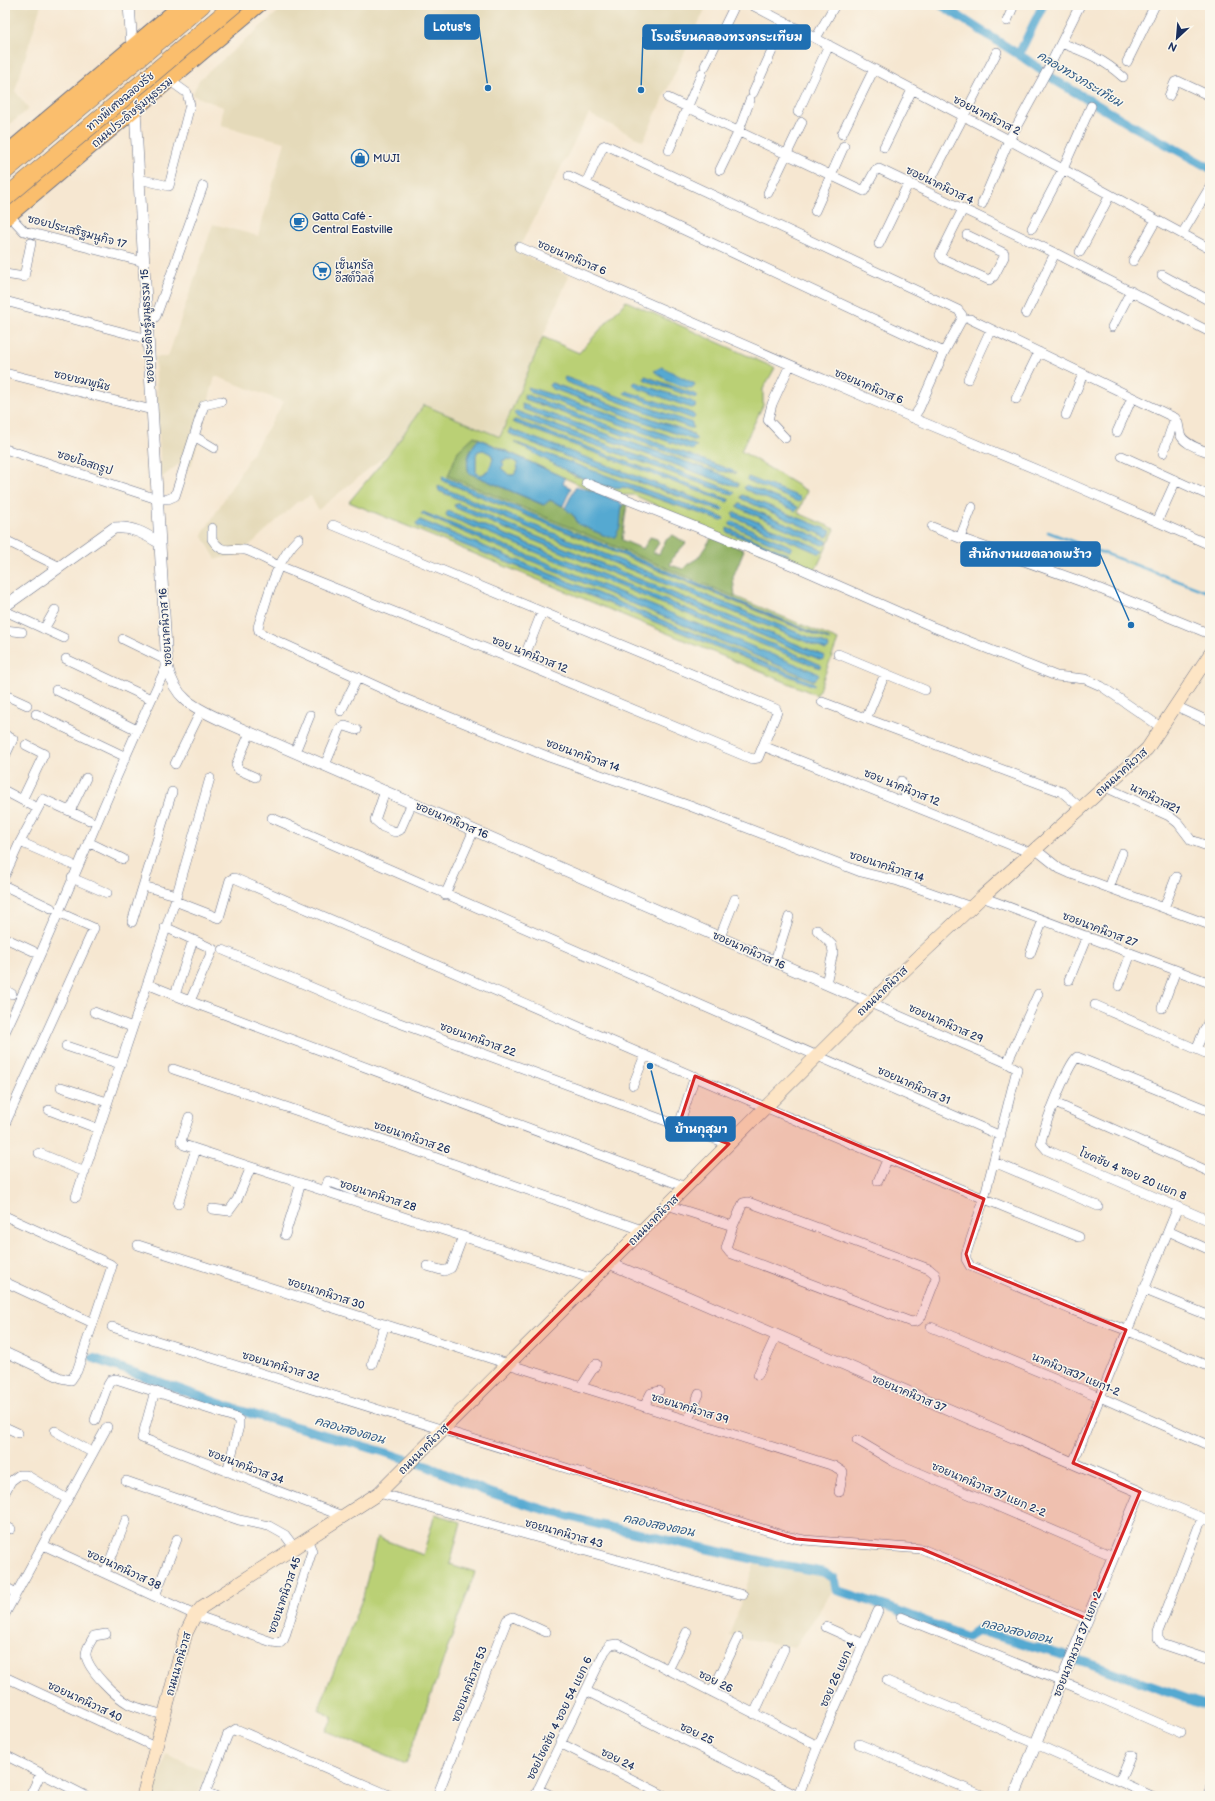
<svg xmlns="http://www.w3.org/2000/svg" width="1215" height="1801" font-family="'Balsamiq Sans','Playpen Sans Thai',sans-serif">
	<style>
		.built { fill: #e5daba }
		.green { fill: #bad074; stroke: #6a8069; fill-rule: evenodd }
		.forest { fill: #93b266; stroke: #577062 }
		.water { fill: #55a9d1; stroke: #386c98; fill-rule: evenodd }
		.lines { fill: none; stroke-linecap: round; stroke-linejoin: round }
		.stream { stroke: #55a9d1; stroke-width: 2.5 }
		.canal { stroke: #55a9d1; stroke-width: 9 }
		.minor-casing { stroke: #686f86; stroke-width: 10 }
		.tertiary-casing { stroke: #686f86; stroke-width: 12 }
		.secondary-casing { stroke: #686f86; stroke-width: 14 }
		.primary-casing { stroke: #686f86; stroke-width: 16 }
		.motorway-casing { stroke: #686f86; stroke-width: 18 }
		.minor { stroke: #fff; stroke-width: 9 }
		.tertiary { stroke: #fff; stroke-width: 11 }
		.secondary { stroke: #fde5c5; stroke-width: 13 }
		.primary { stroke: #fabe6d; stroke-width: 14 }
		.motorway { stroke: #fabe6d; stroke-width: 17 }
		.marked { fill: #d62828; fill-opacity: 0.2; stroke: #d62828; stroke-width: 3; stroke-linejoin: round }
		.labels { text-anchor: middle; stroke-width: 3; stroke-linejoin: round; paint-order: stroke }
		.street-label { font-size: 11px; fill: #1b2f5e; stroke: #fbf7ec }
		.poi-label { font-size: 11px; fill: #1b2f5e; stroke: #fbf7ec; text-anchor: start }
		.water-label { font-size: 12px; font-style: italic; fill: #2f5a86; stroke: #fbf7ec }
		.leader { fill: none; stroke: #1f6fb2; stroke-width: 1.5 }
		.callout-dot { fill: #1f6fb2; stroke: #fbf7ec; stroke-width: 1.5 }
		.callout { fill: #1f6fb2; stroke: #1f6fb2; stroke-width: 1.5 }
		.callout-label { font-size: 12px; text-anchor: middle; font-weight: bold; fill: #fff }
	</style>
	<rect width="100%" height="100%" fill="#fbf7ec"/>
	<filter id="ink" filterUnits="userSpaceOnUse"><feTurbulence type="fractalNoise" baseFrequency=".025" numOctaves="2"/><feDisplacementMap in="SourceGraphic" scale="8" xChannelSelector="R" yChannelSelector="G"/><feConvolveMatrix kernelMatrix="1 2 1 2 8 2 1 2 1" color-interpolation-filters="sRGB"/></filter>
	<filter id="wash" filterUnits="userSpaceOnUse"><feTurbulence type="fractalNoise" baseFrequency=".012" numOctaves="4" result="noise"/><feDisplacementMap in="SourceGraphic" scale="16" xChannelSelector="R" yChannelSelector="G"/><feGaussianBlur stdDeviation="0.9" result="paint"/><feColorMatrix in="noise" values="0 0 0 0 0 0 0 0 0 0 0 0 0 0 0 0 0 1.4 0 .05"/><feComposite in="paint" operator="in"/></filter>
	<g filter="url(#wash)">
		<rect width="100%" height="100%" fill="#f6e7d1"/>
		<!-- built -->
		<path class="built" d="M5,5H41L15,91L29,109L5,128Z
			M286,5H707L643,141L589,114L522,242L519,253L569,276L500,437L424,405L392,450L318,510L311,496L297,502L239,555L216,559L202,535L284,402L215,376L191,467L179,464L161,478L155,357H168L213,224L258,236L285,142L221,126L223,107L192,95L199,80Z
			M755,1562L815,1573L828,1577L831,1582V1593L795,1647L729,1636Z
			M166,1754L208,1772L197,1796H153Z"/>
		<!-- green -->
		<path class="green" d="M626,301L775,368L763,389V405L741,451L807,491L798,513L835,529L814,573L712,531L634,495H614L591,490L474,436L449,476L838,640L817,695L349,502L392,450L424,405L500,437L543,337L579,353ZM645,376L697,395L696,398L650,382L644,379ZM552,383L687,431L694,435L551,388L549,385ZM529,388L594,408L696,446L530,392ZM523,398L735,473L720,471ZM522,405L718,473L738,483L737,485L725,483L523,409ZM516,411L728,489L735,493L733,495ZM515,420L729,500H730L512,422ZM510,429L540,441L724,509L721,511L575,460L508,433ZM518,444L721,517L724,519L722,521L623,487L574,476L555,463ZM442,477L830,640L790,625L443,481ZM438,487L828,645L829,647L826,650L439,491ZM742,495L830,531V535L827,537L742,499L741,497ZM458,504L825,656L822,659H819L456,508L454,505ZM740,504L827,541V544L738,505ZM448,511L789,651L821,665L447,516ZM734,512L821,549L823,551L818,553L734,517L733,515ZM421,514L817,678L813,680ZM420,520L813,683L814,686L417,526V523ZM732,521L792,547V549L790,551L731,525L730,522ZM730,529L788,554V555L727,532Z
			M484,450L491,454L493,458L489,471L481,475L476,473V455L478,451Z
			M507,459H512L517,463L518,469L514,475H509L501,468L504,465L502,461Z
			M435,1514L461,1522L450,1564L475,1572L406,1764L326,1731L333,1717L318,1710L363,1597L377,1537L423,1555Z"/>
		<!-- forest -->
		<path class="forest" d="M474,436L479,439C470,449 465,460 469,473L543,505L549,500C562,505 573,511 578,524L608,537L625,502L627,504L622,540L643,549L650,537L657,539L659,543L653,552L659,554L666,540L673,535L686,543L673,557L670,565L683,569L688,564L698,558L712,537L744,550L733,577L735,597L448,476L458,451Z"/>
		<!-- water -->
		<path class="water" d="M662,367L695,384L693,388C681,388 663,379 654,371Z
			M645,376L697,395L696,398L650,382L644,379Z
			M565,377L689,422L692,423L693,428H690L566,382L564,379Z
			M635,382L691,401L696,405L695,407L691,408L637,388L633,384Z
			M551,383L687,431L696,438V441L551,388L549,385Z
			M528,387L594,408L697,446L692,450L530,392Z
			M626,391L686,411L693,414L695,417L693,419L626,394L624,393Z
			M524,394L731,470L736,473L720,471L525,399Z
			M522,404L718,473L738,483V486L725,483L523,409Z
			M516,411L728,489L735,493L733,495L517,417L514,413Z
			M515,420L730,500L727,502L512,422Z
			M510,429L724,509L722,511L575,460L508,433Z
			M479,439L565,478L563,484L571,488L563,506L550,500L544,505L469,473C465,460 470,448 479,439ZM483,450L491,454L493,458L489,471L481,475L476,473V455L478,451ZM507,459L512,460L517,463L518,469L514,475H509L501,468L504,465L502,461Z
			M514,442L721,517L724,519L722,521L624,487C597,493 539,455 514,442Z
			M442,476L829,639L831,641L443,481Z
			M748,477L800,497L801,499L800,502L796,501L749,481L747,480Z
			M746,485L798,507L796,511L746,490L744,488Z
			M438,486L828,645L829,648L826,650L439,491Z
			M579,487L602,494L622,504L620,527L615,537H608L578,524L575,517L565,508L575,488Z
			M742,495L831,531L827,537L742,499L741,497Z
			M458,504L825,656L822,660L819,659L456,508L454,505Z
			M740,504L827,541V544L822,545L737,507Z
			M448,511L789,651L821,665L820,668L447,516L446,514Z
			M423,512L815,672L819,675L817,678L813,680L421,514Z
			M734,512L821,549L823,551L821,553H818L734,517L732,513Z
			M420,520L814,683V686L417,526L416,523Z
			M732,521L792,547V549L790,551L730,525V522Z
			M727,528L788,554L789,556L727,532Z"/>
		<g class="lines">
			<!-- stream -->
			<path class="stream" d="M1048,532L1210,593"/>
			<!-- canal -->
			<path class="canal" d="M941,5L1024,58L1058,82L1133,126L1210,168
				M1019,54L1043,5
				M93,1358L235,1409L384,1452L429,1467L485,1491L535,1507L600,1525L771,1563L823,1572L834,1578L836,1590L888,1607L964,1636L967,1637L977,1630L1079,1660L1210,1707"/>
		</g>
	</g>
	<g filter="url(#ink)">
		<g class="lines">
			<defs>
				<path id="minor" d="M752,5L1009,140L1210,249
					M1007,21L1014,5
					M816,38L835,5
					M1061,43C1086,52 1103,59 1123,77
					M1127,62L1155,5
					M705,66L735,5
					M753,93L785,22
					M1169,96L1175,82L1178,81L1210,96
					M668,98L864,191L875,171L879,169L1055,253L1210,332
					M798,112L829,45
					M842,134L874,69
					M884,147L912,90
					M669,150L702,73
					M720,170L738,133L750,100
					M569,176L944,352
					M139,179L169,186L190,105L187,93L169,80
					M931,179L997,52
					M586,183L603,146L606,145L958,310L962,315V319L944,352L919,409L913,418
					M768,193L802,122
					M982,204L1009,140L1048,69L1080,5
					M963,209L940,255L943,259L989,280L994,276L1004,257V253L967,235
					M815,211L844,146
					M9,215L24,231L144,262
					M1032,228L1063,169L1091,106
					M1182,234L1210,187
					M879,244L909,182
					M519,247L913,418L1064,481L1210,545
					M1080,252L1110,195
					M1133,261L1156,220
					M5,274L24,277L31,243
					M1162,275L1210,301
					M5,301L148,339
					M1026,314L1055,253
					M970,319L1175,418C1180,424 1178,427 1180,433C1182,444 1201,449 1210,453
					M147,326L156,316L203,186
					M1112,327L1131,291
					M5,373L152,410
					M968,379L991,329
					M1016,399L1039,352
					M1066,415L1083,374
					M1117,432L1132,398
					M194,436L214,448
					M785,438L768,420L772,404L790,365
					M5,449L157,499H168L175,496L204,405L221,401
					M1163,453L1175,418
					M1122,456L1210,496
					M586,483L801,569L933,627L1056,676L1085,679L1101,686L1162,728
					M972,507L960,538L1088,584L1210,634
					M1157,522L1176,480
					M932,527L960,538
					M212,528V539C223,556 230,547 245,550C256,553 268,561 279,566L522,663L752,759L758,758L777,712L776,709L333,525
					M299,538C275,561 268,597 258,627L259,631L264,635L405,699L549,757L690,806L861,872L898,881L971,907
					M5,540L60,567
					M5,611L64,638
					M44,629L55,610
					M5,630L22,632
					M123,639L166,660
					M838,654L925,690
					M66,659L151,699
					M522,663L542,612
					M56,690L137,730
					M5,695L27,705
					M822,702L1062,792L1081,808
					M1176,706L1210,722
					M341,711L358,677
					M36,714L126,757
					M866,719L885,674
					M250,733L236,765L239,770L255,777
					M5,735L13,739L5,756
					M763,746L1031,853
					M295,752L310,715
					M175,764L201,711
					M325,765L341,727L345,726L357,730
					M901,781L908,803
					M1105,787L1169,816L1178,823L1191,840L1210,847
					M5,791L37,808
					M385,791L375,820L383,827L395,832L400,830L412,803
					M22,800L44,754L26,745
					M70,811L86,778
					M272,818L1001,1136
					M20,842L71,864
					M88,842L123,859
					M1035,849L1060,869L1069,873L1210,925
					M5,875L20,842L43,799L89,820
					M72,878L107,893
					M5,886L51,908
					M143,886L176,895
					M1109,888L1122,853
					M445,895L474,830
					M982,897L1210,983
					M175,901L219,918L230,880L234,878C516,998 795,1124 1079,1237
					M1164,908L1176,877
					M132,922L172,792
					M165,927L213,949L190,1001
					M817,930L832,945L833,953L826,983
					M720,937L735,899
					M5,938L33,951
					M223,950L375,1014L729,1144
					M1030,954L1043,920
					M775,961L789,917
					M1069,980L1087,936
					M147,984L202,1006L686,1187
					M1119,986L1131,953
					M5,990L12,994
					M175,995L193,940
					M870,1003L1007,1063L1017,1069L984,1199L966,1254V1259L970,1266L1072,1310L1126,1330L1210,1367
					M1095,1005L1210,1055
					M1162,1008L1176,970
					M94,1012L132,1027
					M5,1032C62,912 109,786 167,666
					M66,1046L120,1064
					M1196,1049L1210,1018
					M1007,1063L1038,994
					M173,1069L414,1150L642,1230
					M633,1085L645,1055
					M61,1087L107,1102
					M1055,1103L1210,1172
					M49,1110L99,1129
					M1210,1111L1077,1057C1067,1066 1043,1128 1041,1143L1047,1150L1210,1221
					M189,1117L181,1141L184,1145L593,1279
					M5,1124L94,928L58,912
					M679,1125L695,1076
					M39,1153L85,1172
					M994,1162L1098,1206
					M878,1181L887,1160
					M325,1190L328,1181L354,1191
					M76,1197L175,901L210,778
					M748,1202L929,1269L935,1274L936,1278L921,1317L917,1321L911,1322L730,1253L726,1248L733,1226L743,1203Z
					M178,1204L196,1149
					M667,1205L733,1226
					M212,1209L229,1211L237,1200L251,1167
					M5,1216L110,1264L112,1266L77,1371L71,1380L61,1378L5,1352
					M1168,1231L1210,1250
					M285,1235L301,1183
					M138,1245L508,1364L834,1466L843,1472L839,1492
					M427,1266L444,1271L451,1268L463,1236
					M5,1282L93,1323
					M1143,1289L1210,1316
					M112,1327L785,1536L804,1540L922,1549L1087,1619
					M931,1327L1100,1397L1210,1446
					M372,1364L385,1324
					M758,1375L776,1336
					M581,1387L596,1364
					M155,1391L142,1438L342,1516
					M644,1407L651,1393L659,1391
					M95,1420L108,1385L111,1380L116,1379L234,1417L239,1420V1426L227,1472
					M688,1420L699,1394
					M5,1427L18,1433
					M55,1431L93,1453
					M857,1440L894,1462L1113,1556
					M1073,1463L1178,1207
					M126,1481L239,1520L269,1526L285,1535L294,1547
					M5,1492L11,1481L19,1475H26L67,1499
					M1140,1492L1210,1521
					M379,1493L743,1595
					M1202,1518L1158,1632V1638L1162,1644L1210,1660
					M5,1526L11,1529
					M43,1545L195,1615L272,1642L280,1643L284,1639L312,1551L307,1539
					M105,1573L126,1520
					M5,1587L16,1593
					M155,1596L177,1539
					M5,1614L107,1427
					M901,1617L1080,1689L1181,1733
					M826,1627L864,1644
					M106,1634L94,1636C91,1642 85,1649 86,1656C89,1671 116,1697 129,1704C139,1709 152,1711 164,1715
					M668,1670L687,1632
					M5,1677L155,1747
					M887,1681L1036,1744L1152,1796
					M586,1691L798,1796
					M712,1692L738,1638
					M754,1714L784,1649
					M560,1743L665,1796
					M859,1744L984,1796
					M5,1755L86,1796
					M1120,1781L1131,1755
					M538,1789L552,1796
					M205,1792L215,1796
					M30,1796L41,1773
					M204,1796L228,1734L236,1729L391,1796
					M437,1796L507,1620L513,1617L546,1632
					M535,1796L605,1651L610,1645L618,1644L818,1746
					M798,1796L818,1746L878,1611
					M1208,1796L1210,1790"/>
				<path id="tertiary" d="M129,5L132,46
					M135,110L167,666C174,698 193,707 221,720L870,1003
					M5,606L114,528C132,526 145,534 160,543
					M609,1263L1140,1492L1014,1796"/>
				<path id="secondary" d="M143,1796L186,1633L195,1615L202,1607L379,1493L870,1003L982,897L1147,749L1210,654"/>
				<path id="primary" d="M5,154L181,5
					M5,219L259,5"/>
				<path id="motorway" d="M5,171L202,5
					M5,198L234,5"/>
			</defs>
			<!-- minor casing -->
			<use href="#minor" class="minor-casing"/>
			<!-- tertiary casing -->
			<use href="#tertiary" class="tertiary-casing"/>
			<!-- secondary casing -->
			<use href="#secondary" class="secondary-casing"/>
			<!-- primary casing -->
			<use href="#primary" class="primary-casing"/>
			<!-- motorway casing -->
			<use href="#motorway" class="motorway-casing"/>
			<!-- minor -->
			<use href="#minor" class="minor"/>
			<!-- tertiary -->
			<use href="#tertiary" class="tertiary"/>
			<!-- secondary -->
			<use href="#secondary" class="secondary"/>
			<!-- primary -->
			<use href="#primary" class="primary"/>
			<!-- motorway -->
			<use href="#motorway" class="motorway"/>
		</g>
	</g>
	<!-- marked area -->
	<path class="marked" d="M695,1076L984,1199L966,1254L970,1266L1126,1330L1073,1463L1140,1492L1087,1619L922,1549L796,1539L442,1430L729,1144L679,1125Z"/>
	<!-- icons -->
	<defs>
		<symbol id="shop-ring" viewBox="-11 -11 22 22"><circle r="9.5" fill="#fbf7ec" stroke="#1f6fb2" stroke-width="1.5"/><path d="M-5-2.5h2.3a2.7 3.5 0 0 1 5.4 0H5L5.5 6h-11ZM-1.5-2.5h3a1.5 2.3 0 0 0-3 0Z" fill="#1f6fb2"/></symbol>
		<symbol id="cafe-ring" viewBox="-11 -11 22 22"><circle r="9.5" fill="#fbf7ec" stroke="#1f6fb2" stroke-width="1.5"/><path d="M-5.5-4.5H6V0H3Q3 3.5 0 3.5H-2.5Q-5.5 3.5-5.5 0ZM3-3.2v2h1.7v-2ZM-6 4.5H4V6H-6Z" fill="#1f6fb2"/></symbol>
		<symbol id="supermarket-ring" viewBox="-11 -11 22 22"><circle r="9.5" fill="#fbf7ec" stroke="#1f6fb2" stroke-width="1.5"/><path d="M-6-5.5h2.5l.6 2H6L4.5 2H-2.5L-4.4-4H-6ZM-1.5 3.2a1.3 1.3 0 1 0 .1 0ZM3 3.2a1.3 1.3 0 1 0 .1 0Z" fill="#1f6fb2"/></symbol>
	</defs>
	<g fill-rule="evenodd">
		<use href="#shop-ring" x="350" y="148" width="20" height="20"/>
		<use href="#cafe-ring" x="289" y="212" width="20" height="20"/>
		<use href="#supermarket-ring" x="312" y="261" width="20" height="20"/>
	</g>
	<g class="labels">
		<!-- street labels -->
		<g class="street-label">
			<text transform="translate(120 101) rotate(-40)" y="4">ทางพิเศษฉลองรัช</text>
			<text transform="translate(132 112) rotate(-40)" y="4">ถนนประดิษฐ์มนูธรรม</text>
			<text transform="translate(987 115) rotate(27)" y="4">ซอยนาคนิวาส 2</text>
			<text transform="translate(940 185) rotate(26)" y="4">ซอยนาคนิวาส 4</text>
			<text transform="translate(77 231) rotate(15)" y="4">ซอยประเสริฐมนูกิจ 17</text>
			<text transform="translate(572 257) rotate(23)" y="4">ซอยนาคนิวาส 6</text>
			<text transform="translate(147 326) rotate(-93)" y="4">ซอยประดิษฐ์มนูธรรม 15</text>
			<text transform="translate(82 380) rotate(14)" y="4">ซอยชมพูนิช</text>
			<text transform="translate(869 386) rotate(23)" y="4">ซอยนาคนิวาส 6</text>
			<text transform="translate(85 462) rotate(18)" y="4">ซอยโอสถรูป</text>
			<text transform="translate(165 627) rotate(-94)" y="4">ซอยนาคนิวาส 16</text>
			<text transform="translate(530 654) rotate(22)" y="4">ซอย นาคนิวาส 12</text>
			<text transform="translate(583 755) rotate(20)" y="4">ซอยนาคนิวาส 14</text>
			<text transform="translate(1121 772) rotate(-42)" y="4">ถนนนาคนิวาส</text>
			<text transform="translate(902 787) rotate(22)" y="4">ซอย นาคนิวาส 12</text>
			<text transform="translate(1155 798) rotate(27)" y="4">นาคนิวาส21</text>
			<text transform="translate(452 820) rotate(23)" y="4">ซอยนาคนิวาส 16</text>
			<text transform="translate(887 866) rotate(18)" y="4">ซอยนาคนิวาส 14</text>
			<text transform="translate(1100 929) rotate(21)" y="4">ซอยนาคนิวาส 27</text>
			<text transform="translate(749 950) rotate(24)" y="4">ซอยนาคนิวาส 16</text>
			<text transform="translate(882 991) rotate(-44)" y="4">ถนนนาคนิวาส</text>
			<text transform="translate(946 1023) rotate(24)" y="4">ซอยนาคนิวาส 29</text>
			<text transform="translate(478 1039) rotate(20)" y="4">ซอยนาคนิวาส 22</text>
			<text transform="translate(914 1085) rotate(24)" y="4">ซอยนาคนิวาส 31</text>
			<text transform="translate(412 1137) rotate(19)" y="4">ซอยนาคนิวาส 26</text>
			<text transform="translate(1133 1174) rotate(23)" y="4">โชคชัย 4 ซอย 20 แยก 8</text>
			<text transform="translate(378 1195) rotate(18)" y="4">ซอยนาคนิวาส 28</text>
			<text transform="translate(653 1220) rotate(-45)" y="4">ถนนนาคนิวาส</text>
			<text transform="translate(326 1293) rotate(18)" y="4">ซอยนาคนิวาส 30</text>
			<text transform="translate(281 1366) rotate(17)" y="4">ซอยนาคนิวาส 32</text>
			<text transform="translate(1076 1374) rotate(23)" y="4">นาคนิวาส37 แยก1-2</text>
			<text transform="translate(909 1393) rotate(23)" y="4">ซอยนาคนิวาส 37</text>
			<text transform="translate(690 1408) rotate(17)" y="4">ซอยนาคนิวาส 39</text>
			<text transform="translate(423 1449) rotate(-45)" y="4">ถนนนาคนิวาส</text>
			<text transform="translate(246 1466) rotate(21)" y="4">ซอยนาคนิวาส 34</text>
			<text transform="translate(989 1489) rotate(23)" y="4">ซอยนาคนิวาส 37 แยก 2-2</text>
			<text transform="translate(564 1533) rotate(16)" y="4">ซอยนาคนิวาส 43</text>
			<text transform="translate(124 1569) rotate(25)" y="4">ซอยนาคนิวาส 38</text>
			<text transform="translate(284 1595) rotate(-71)" y="4">ซอยนาคนิวาส 45</text>
			<text transform="translate(1077 1644) rotate(-68)" y="4">ซอยนาคนวาส 37 แยก 2</text>
			<text transform="translate(178 1664) rotate(-74)" y="4">ถนนนาคนิวาส</text>
			<text transform="translate(837 1674) rotate(-66)" y="4">ซอย 26 แยก 4</text>
			<text transform="translate(716 1681) rotate(27)" y="4">ซอย 26</text>
			<text transform="translate(469 1684) rotate(-69)" y="4">ซอยนาคนิวาส 53</text>
			<text transform="translate(85 1701) rotate(25)" y="4">ซอยนาคนิวาส 40</text>
			<text transform="translate(559 1718) rotate(-64)" y="4">ซอยโชคชัย 4 ซอย 54 แยก 6</text>
			<text transform="translate(697 1733) rotate(26)" y="4">ซอย 25</text>
			<text transform="translate(618 1759) rotate(27)" y="4">ซอย 24</text>
		</g>
		<!-- poi labels -->
		<g class="poi-label">
			<text x="373" y="162">MUJI</text>
			<text x="312" y="220">Gatta Café -<tspan x="312" dy="13">Central Eastville</tspan></text>
			<text x="335" y="269">เซ็นทรัล<tspan x="335" dy="13">อีสต์วิลล์</tspan></text>
		</g>
		<!-- water labels -->
		<g class="water-label">
			<text transform="translate(1080 79) rotate(31)" y="4">คลองทรงกระเทียม</text>
			<text transform="translate(350 1430) rotate(16)" y="4">คลองสองตอน</text>
			<text transform="translate(659 1525) rotate(12)" y="4">คลองสองตอน</text>
			<text transform="translate(1017 1631) rotate(14)" y="4">คลองสองตอน</text>
		</g>
	</g>
	<!-- callouts -->
	<path class="leader" d="M488 88L479 27M641 90L643 37M1131 625L1100 554M650 1066L666 1129"/>
	<g class="callout-dot">
		<circle cx="488" cy="88" r="4"/>
		<circle cx="641" cy="90" r="4"/>
		<circle cx="1131" cy="625" r="4"/>
		<circle cx="650" cy="1066" r="4"/>
	</g>
	<g class="callout">
		<rect x="425" y="15" width="54" height="24" rx="4"/>
		<rect x="643" y="25" width="167" height="24" rx="4"/>
		<rect x="961" y="542" width="139" height="24" rx="4"/>
		<rect x="666" y="1117" width="69" height="24" rx="4"/>
	</g>
	<g class="callout-label">
		<text x="452" y="31">Lotus's</text>
		<text x="727" y="41">โรงเรียนคลองทรงกระเทียม</text>
		<text x="1030" y="558">สำนักงานเขตลาดพร้าว</text>
		<text x="701" y="1133">บ้านกุสุมา</text>
	</g>
	<!-- margin -->
	<rect width="1215" height="1801" fill="none" stroke="#fbf7ec" stroke-width="20"/>
	<!-- north arrow -->
	<g transform="translate(1177 38) rotate(206)" stroke="#fbf7ec" stroke-width="3" paint-order="stroke">
	<path d="M0-3L7 15L0 10L-7 15Z" fill="#1b2f5e"/>
	<text y="-6" font-size="11" font-weight="bold" text-anchor="middle" fill="#1b2f5e">N</text>
	</g>
</svg>
